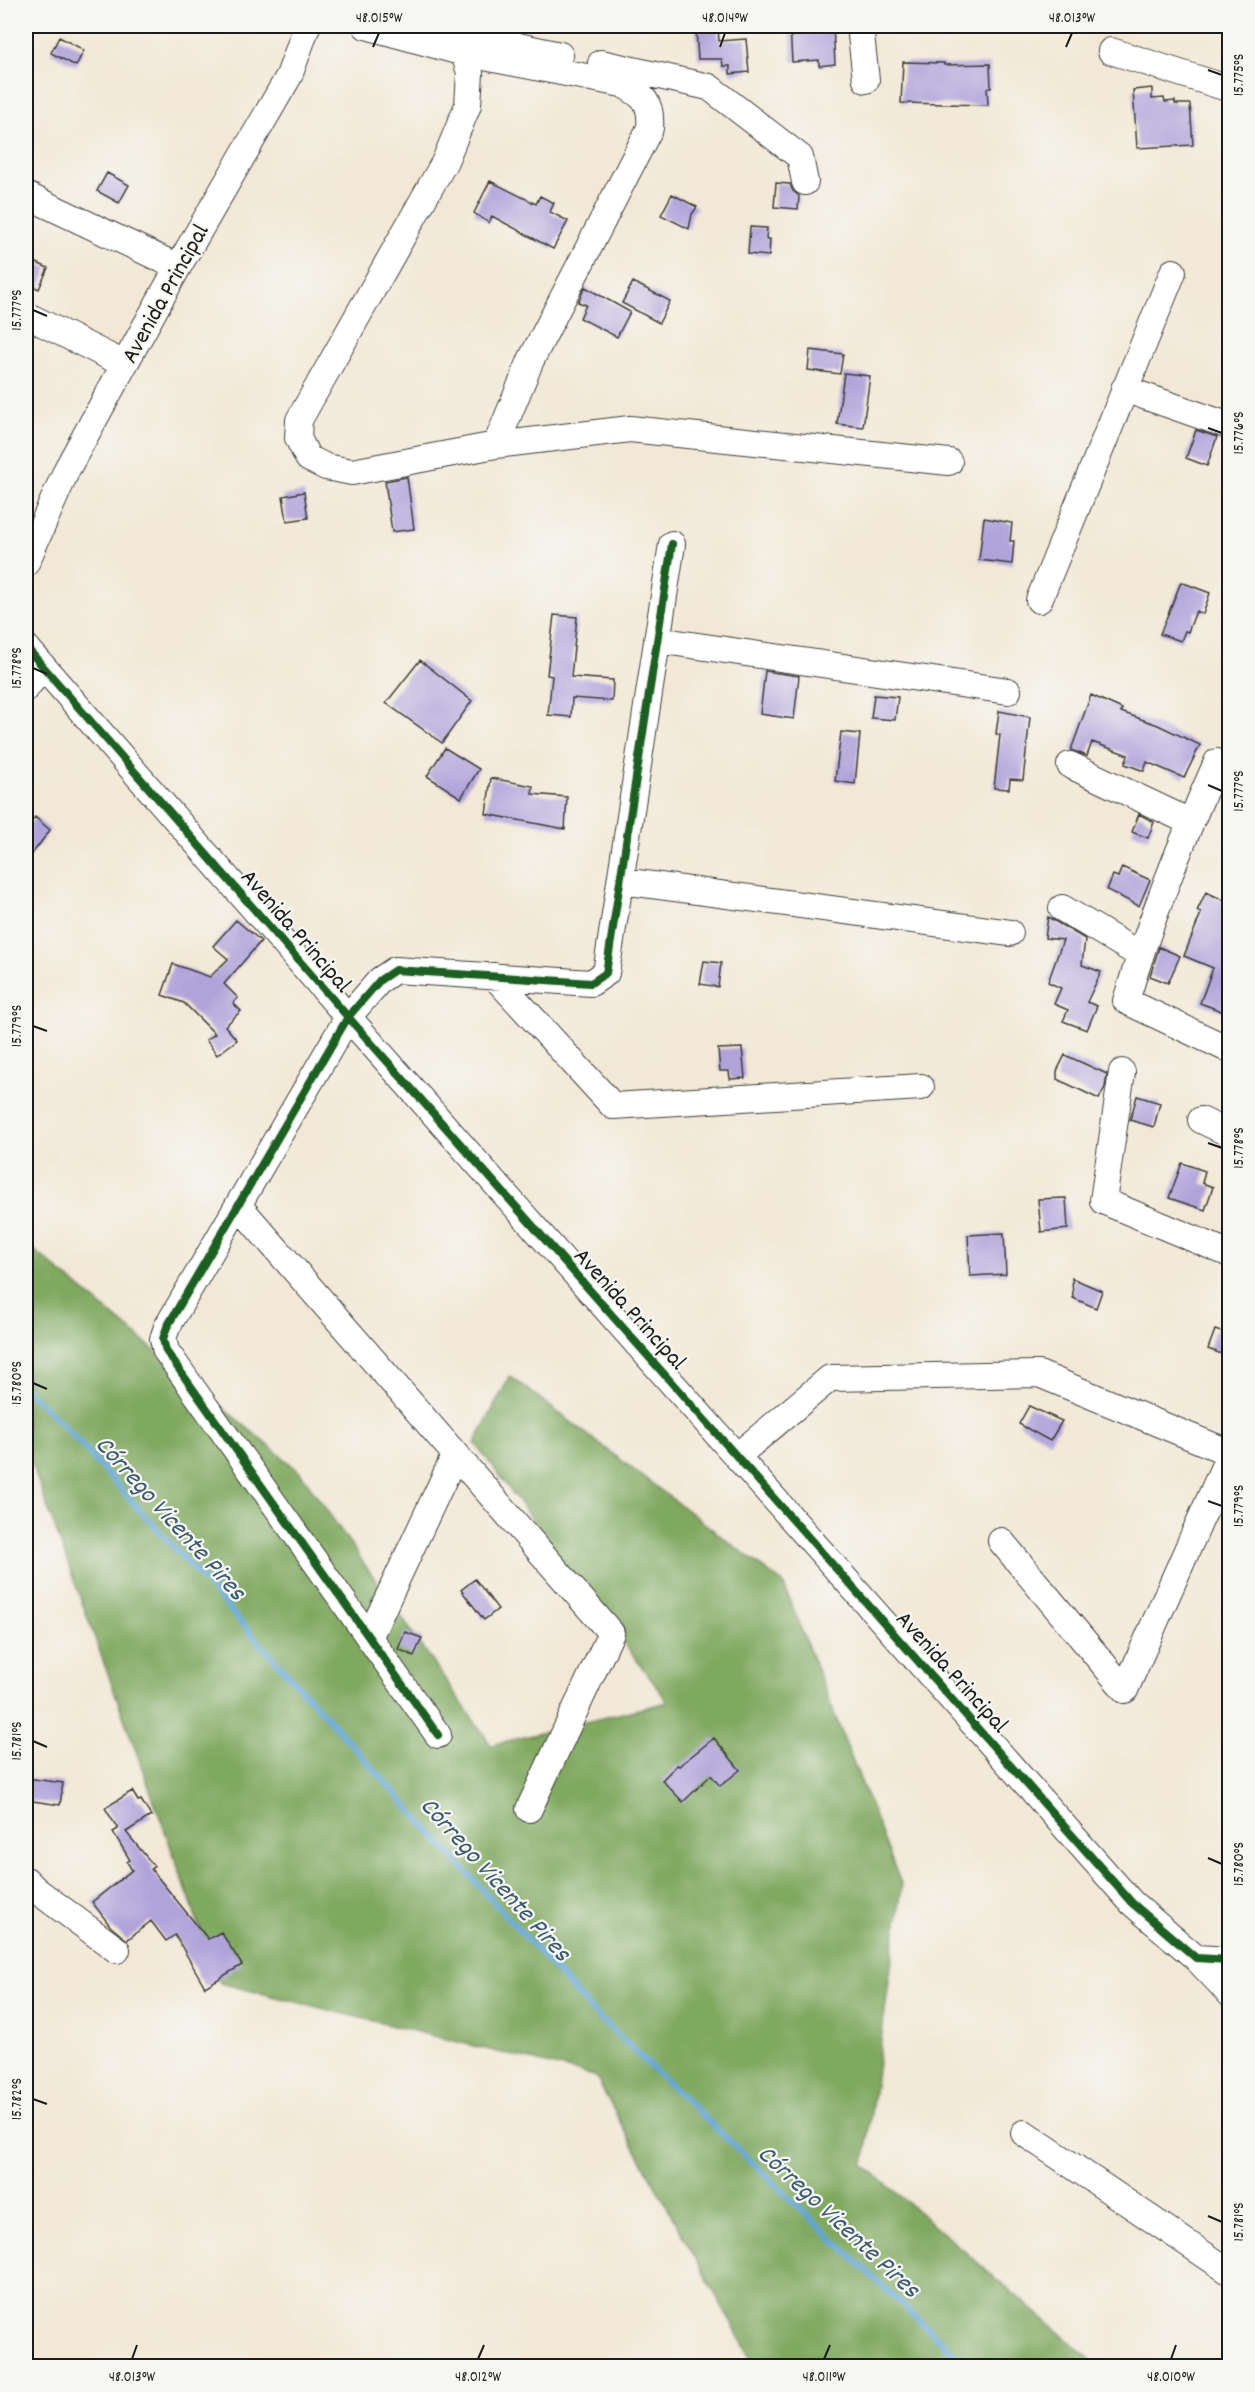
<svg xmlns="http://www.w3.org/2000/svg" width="1255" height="2392" font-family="Dekko,sans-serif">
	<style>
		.forest { fill: #80a960; stroke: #4e623e; stroke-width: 1.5 }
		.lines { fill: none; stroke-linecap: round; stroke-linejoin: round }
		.stream { stroke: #61a5d6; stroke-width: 6 }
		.building { fill: #b0a3da }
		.minor-casing { stroke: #3c3b38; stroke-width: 28 }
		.minor { stroke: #fff; stroke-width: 26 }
		.cycleway-casing { stroke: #f6f6f2; stroke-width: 11 }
		.cycleway { stroke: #1b5e20; stroke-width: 8 }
		.ticks { fill: none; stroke: #1c1c1c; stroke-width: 2 }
		.labels { text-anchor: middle; stroke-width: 4.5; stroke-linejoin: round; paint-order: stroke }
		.street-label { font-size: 24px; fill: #1c1c1c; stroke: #f6f6f2 }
		.water-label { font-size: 26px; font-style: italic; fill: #3b5a70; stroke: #f6f6f2 }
		.neatline { fill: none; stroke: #1c1c1c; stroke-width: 2 }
		.ticks-label { font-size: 15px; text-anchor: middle; fill: #1c1c1c }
	</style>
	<rect width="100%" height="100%" fill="#f6f6f2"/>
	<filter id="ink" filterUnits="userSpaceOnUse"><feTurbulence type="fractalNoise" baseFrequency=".0167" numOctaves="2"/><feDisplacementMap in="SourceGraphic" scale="12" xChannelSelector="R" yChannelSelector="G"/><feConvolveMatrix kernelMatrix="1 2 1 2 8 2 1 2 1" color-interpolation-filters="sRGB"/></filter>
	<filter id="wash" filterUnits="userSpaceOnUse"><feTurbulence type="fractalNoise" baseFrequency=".008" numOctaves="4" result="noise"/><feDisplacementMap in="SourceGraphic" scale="24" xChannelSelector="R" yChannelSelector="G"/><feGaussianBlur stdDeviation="1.35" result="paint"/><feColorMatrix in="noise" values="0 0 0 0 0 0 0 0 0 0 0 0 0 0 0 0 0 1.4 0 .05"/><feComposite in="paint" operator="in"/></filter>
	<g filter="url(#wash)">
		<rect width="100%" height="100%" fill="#f2e8d5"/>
		<!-- forest -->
		<path class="forest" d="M26,1243L300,1472L491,1745L668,1702L475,1443L510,1376L783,1583L902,1886L864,2165L1098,2366H755L595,2076L220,1983L26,1448Z"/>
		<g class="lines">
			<!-- stream -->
			<path class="stream" d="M26,1389L64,1426L592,2011L967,2366"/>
		</g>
		<g id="blocks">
			<!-- building -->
			<path class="building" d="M790,26H833L835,64L819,66V60L792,62Z
				M718,28L719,41L746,39L749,72L730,74V66H723L722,59H698L696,30Z
				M59,37L84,50L76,66L51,53Z
				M903,62L944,63V65L990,64L991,88H987L988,105L901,103Z
				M1152,88V99L1164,98L1165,102L1175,101V104H1190L1193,145L1137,148L1133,90Z
				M107,173L129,185L119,203L97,191Z
				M490,181L536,204L540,196L554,203L550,212L568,221L553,249L492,216L489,223L474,213Z
				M776,183L790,184L793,191L799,196L798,209L774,207Z
				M672,194L697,207L692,214L689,229L661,215Z
				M750,227L767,228L766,239H770L769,256L748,254Z
				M26,258L48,268L39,289L26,283Z
				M633,282L670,301L659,323L622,303Z
				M585,287L630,312L617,337L580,318L586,305L578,302Z
				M810,350L843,354L840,374L808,370Z
				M844,373L870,376L863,427L837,424Z
				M1196,430L1217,437L1207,466L1186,458Z
				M407,477L414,529L392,532L385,481Z
				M304,492L308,518L287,521L283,496Z
				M984,518L1012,523L1010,541H1014L1012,564L979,560Z
				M1181,582L1210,593L1203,614L1196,611L1188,632L1185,631L1181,641L1160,634Z
				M554,615L577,617L571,677L613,680L612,701L572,698L571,717L548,715L552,676L547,675Z
				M420,660L472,701L442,743L386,703Z
				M765,671L799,676L794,719L760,714Z
				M874,695L898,697L895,720L871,718Z
				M1091,695L1122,709L1121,712L1158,725L1200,745L1184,778L1147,762L1144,771L1125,764L1128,755L1092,742L1087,756L1071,750Z
				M999,711L1030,717L1023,780L1010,779L1009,789L994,788L1000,735L996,734Z
				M841,732L860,734L855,784L835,781Z
				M445,748L479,769L461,798L427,776Z
				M491,778L533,786L532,794L567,797L565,829L486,814Z
				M1139,814L1154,822L1148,838L1132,832Z
				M35,817L50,830L26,862V828Z
				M1122,867L1150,880L1139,906L1107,890L1113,875L1118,877Z
				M1206,892L1230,903V996L1224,1012L1200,1003L1213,968L1184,956L1201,913L1197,911Z
				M1048,917L1085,939L1082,965L1101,972L1087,1002L1097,1006L1087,1030L1063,1021L1068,1010L1054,1004L1061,988L1048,982L1063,940L1045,938Z
				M236,920L261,941L224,984L238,998L233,1003L241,1011L225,1026L237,1040L217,1055L206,1040L215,1034L184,1003L162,995L173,964L210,977L228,959L213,946Z
				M1159,947L1180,956L1168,983L1150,976Z
				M704,961L721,963L718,987L700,984Z
				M742,1048L745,1078L730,1079L729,1071H720L718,1049Z
				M1065,1055L1107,1074L1105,1087L1099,1099L1057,1079V1071Z
				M1137,1096L1160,1103L1154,1127L1130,1120Z
				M1182,1163L1205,1171L1202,1183L1213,1187L1205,1210L1169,1198Z
				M1066,1198L1068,1229L1041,1232L1038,1199Z
				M1004,1233L1006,1274L970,1276L968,1235Z
				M1072,1278L1102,1291L1096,1308L1073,1298Z
				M1215,1330L1230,1335L1227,1356L1208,1349Z
				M1029,1406L1062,1421L1050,1441L1019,1424Z
				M475,1579L498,1609L484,1620L461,1590Z
				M405,1632L422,1638L414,1656L398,1649Z
				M714,1738L740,1770L720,1786L711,1775L683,1802L662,1780L677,1765L679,1766Z
				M26,1778L63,1783L60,1805L26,1800Z
				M132,1791L138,1801L141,1800L151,1816L126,1832L154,1866L151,1869L208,1939L221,1932L242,1965L205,1987L175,1935L166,1941L151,1921L127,1940L111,1927L92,1902L132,1870L127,1862L130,1860L113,1832L118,1829L105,1808Z"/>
		</g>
	</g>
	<g filter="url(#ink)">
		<use href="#blocks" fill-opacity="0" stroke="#3c3b38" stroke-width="1.5"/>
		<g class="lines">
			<defs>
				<path id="minor" d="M366,26L464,53L622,84C644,96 652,102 650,128L531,360L496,445
					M425,26L560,55
					M860,26L866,80
					M1111,51L1230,89
					M464,53L470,73L468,105L445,161L299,420L298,438L308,458L326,467L352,472L496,445L630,429L949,462
					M601,63L709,87L800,157L805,182
					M26,195L178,267
					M26,315L124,364
					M1124,389L1230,426
					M26,563L67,469L178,267L289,76L307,26
					M1039,600L1173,272
					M657,640L1008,691
					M26,647L348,1017L1132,1903L1196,1958L1230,1960
					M26,688L42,668
					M1217,762C1182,840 1150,920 1126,1001L1230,1050
					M1070,765L1190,822
					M622,881L1010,933
					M1062,908L1140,955
					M494,976L613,1106L921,1087
					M1122,1072L1103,1201L1230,1254
					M1201,1120L1230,1134
					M238,1205L611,1633L529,1809
					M737,1456L830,1378L1039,1374L1230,1453
					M1001,1541L1125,1690L1230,1453
					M369,1638L455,1455
					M438,1735L166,1351L163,1339L167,1327L348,1017L380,980L395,970L591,983L606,973L672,544
					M26,1880L36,1890L117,1950
					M1196,1958L1230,1994
					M1024,2133L1230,2272"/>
			</defs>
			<!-- minor casing -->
			<use href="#minor" class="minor-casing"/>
			<!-- minor -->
			<use href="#minor" class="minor"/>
			<defs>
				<path id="cycleway" d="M26,647L348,1017L1132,1903L1196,1958L1230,1960
					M438,1735L166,1351L163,1339L167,1327L348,1017L380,980L395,970L591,983L606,973L672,544"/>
			</defs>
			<!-- cycleway casing -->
			<use href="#cycleway" class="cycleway-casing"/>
			<!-- cycleway -->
			<use href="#cycleway" class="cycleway"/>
		</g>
	</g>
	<!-- ticks -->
	<path class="ticks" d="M373,47L379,33M720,47L725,33M1066,47L1072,33M1208,70L1222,75M33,310L47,316M1208,428L1222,433M33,668L47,674M1208,785L1222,791M33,1026L47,1031M1208,1143L1222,1148M33,1383L47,1389M1208,1501L1222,1506M33,1741L47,1747M1208,1858L1222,1864M33,2099L47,2104M1208,2216L1222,2222M132,2359L137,2345M478,2359L484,2345M824,2359L830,2345M1171,2359L1176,2345"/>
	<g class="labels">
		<!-- street labels -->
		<g class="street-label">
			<text transform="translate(164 293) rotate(-61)" y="8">Avenida Principal</text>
			<text transform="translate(297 930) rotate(49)" y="8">Avenida Principal</text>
			<text transform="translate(631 1308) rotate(48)" y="8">Avenida Principal</text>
			<text transform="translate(953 1671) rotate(48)" y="8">Avenida Principal</text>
		</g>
		<!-- water labels -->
		<g class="water-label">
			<text transform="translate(172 1517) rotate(48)" y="9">Córrego Vicente Pires</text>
			<text transform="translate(497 1878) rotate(48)" y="9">Córrego Vicente Pires</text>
			<text transform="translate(840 2220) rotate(43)" y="9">Córrego Vicente Pires</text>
		</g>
	</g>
	<!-- margin -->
	<rect width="1255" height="2392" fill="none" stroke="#f6f6f2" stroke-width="66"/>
	<rect x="33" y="33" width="1189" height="2326" class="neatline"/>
	<g class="ticks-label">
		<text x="379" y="22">48.015°W</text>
		<text x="725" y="22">48.014°W</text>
		<text x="1072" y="22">48.013°W</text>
		<text transform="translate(1238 75) rotate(-90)" y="5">15.775°S</text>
		<text transform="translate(16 310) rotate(-90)" y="5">15.777°S</text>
		<text transform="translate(1238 433) rotate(-90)" y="5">15.776°S</text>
		<text transform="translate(16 668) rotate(-90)" y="5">15.778°S</text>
		<text transform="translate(1238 791) rotate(-90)" y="5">15.777°S</text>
		<text transform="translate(16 1026) rotate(-90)" y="5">15.779°S</text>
		<text transform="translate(1238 1148) rotate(-90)" y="5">15.778°S</text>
		<text transform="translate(16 1383) rotate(-90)" y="5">15.780°S</text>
		<text transform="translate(1238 1506) rotate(-90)" y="5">15.779°S</text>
		<text transform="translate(16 1741) rotate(-90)" y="5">15.781°S</text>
		<text transform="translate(1238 1864) rotate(-90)" y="5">15.780°S</text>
		<text transform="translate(16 2099) rotate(-90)" y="5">15.782°S</text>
		<text transform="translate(1238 2222) rotate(-90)" y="5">15.781°S</text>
		<text x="132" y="2381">48.013°W</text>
		<text x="478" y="2381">48.012°W</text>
		<text x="824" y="2381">48.011°W</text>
		<text x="1171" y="2381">48.010°W</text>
	</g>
</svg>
